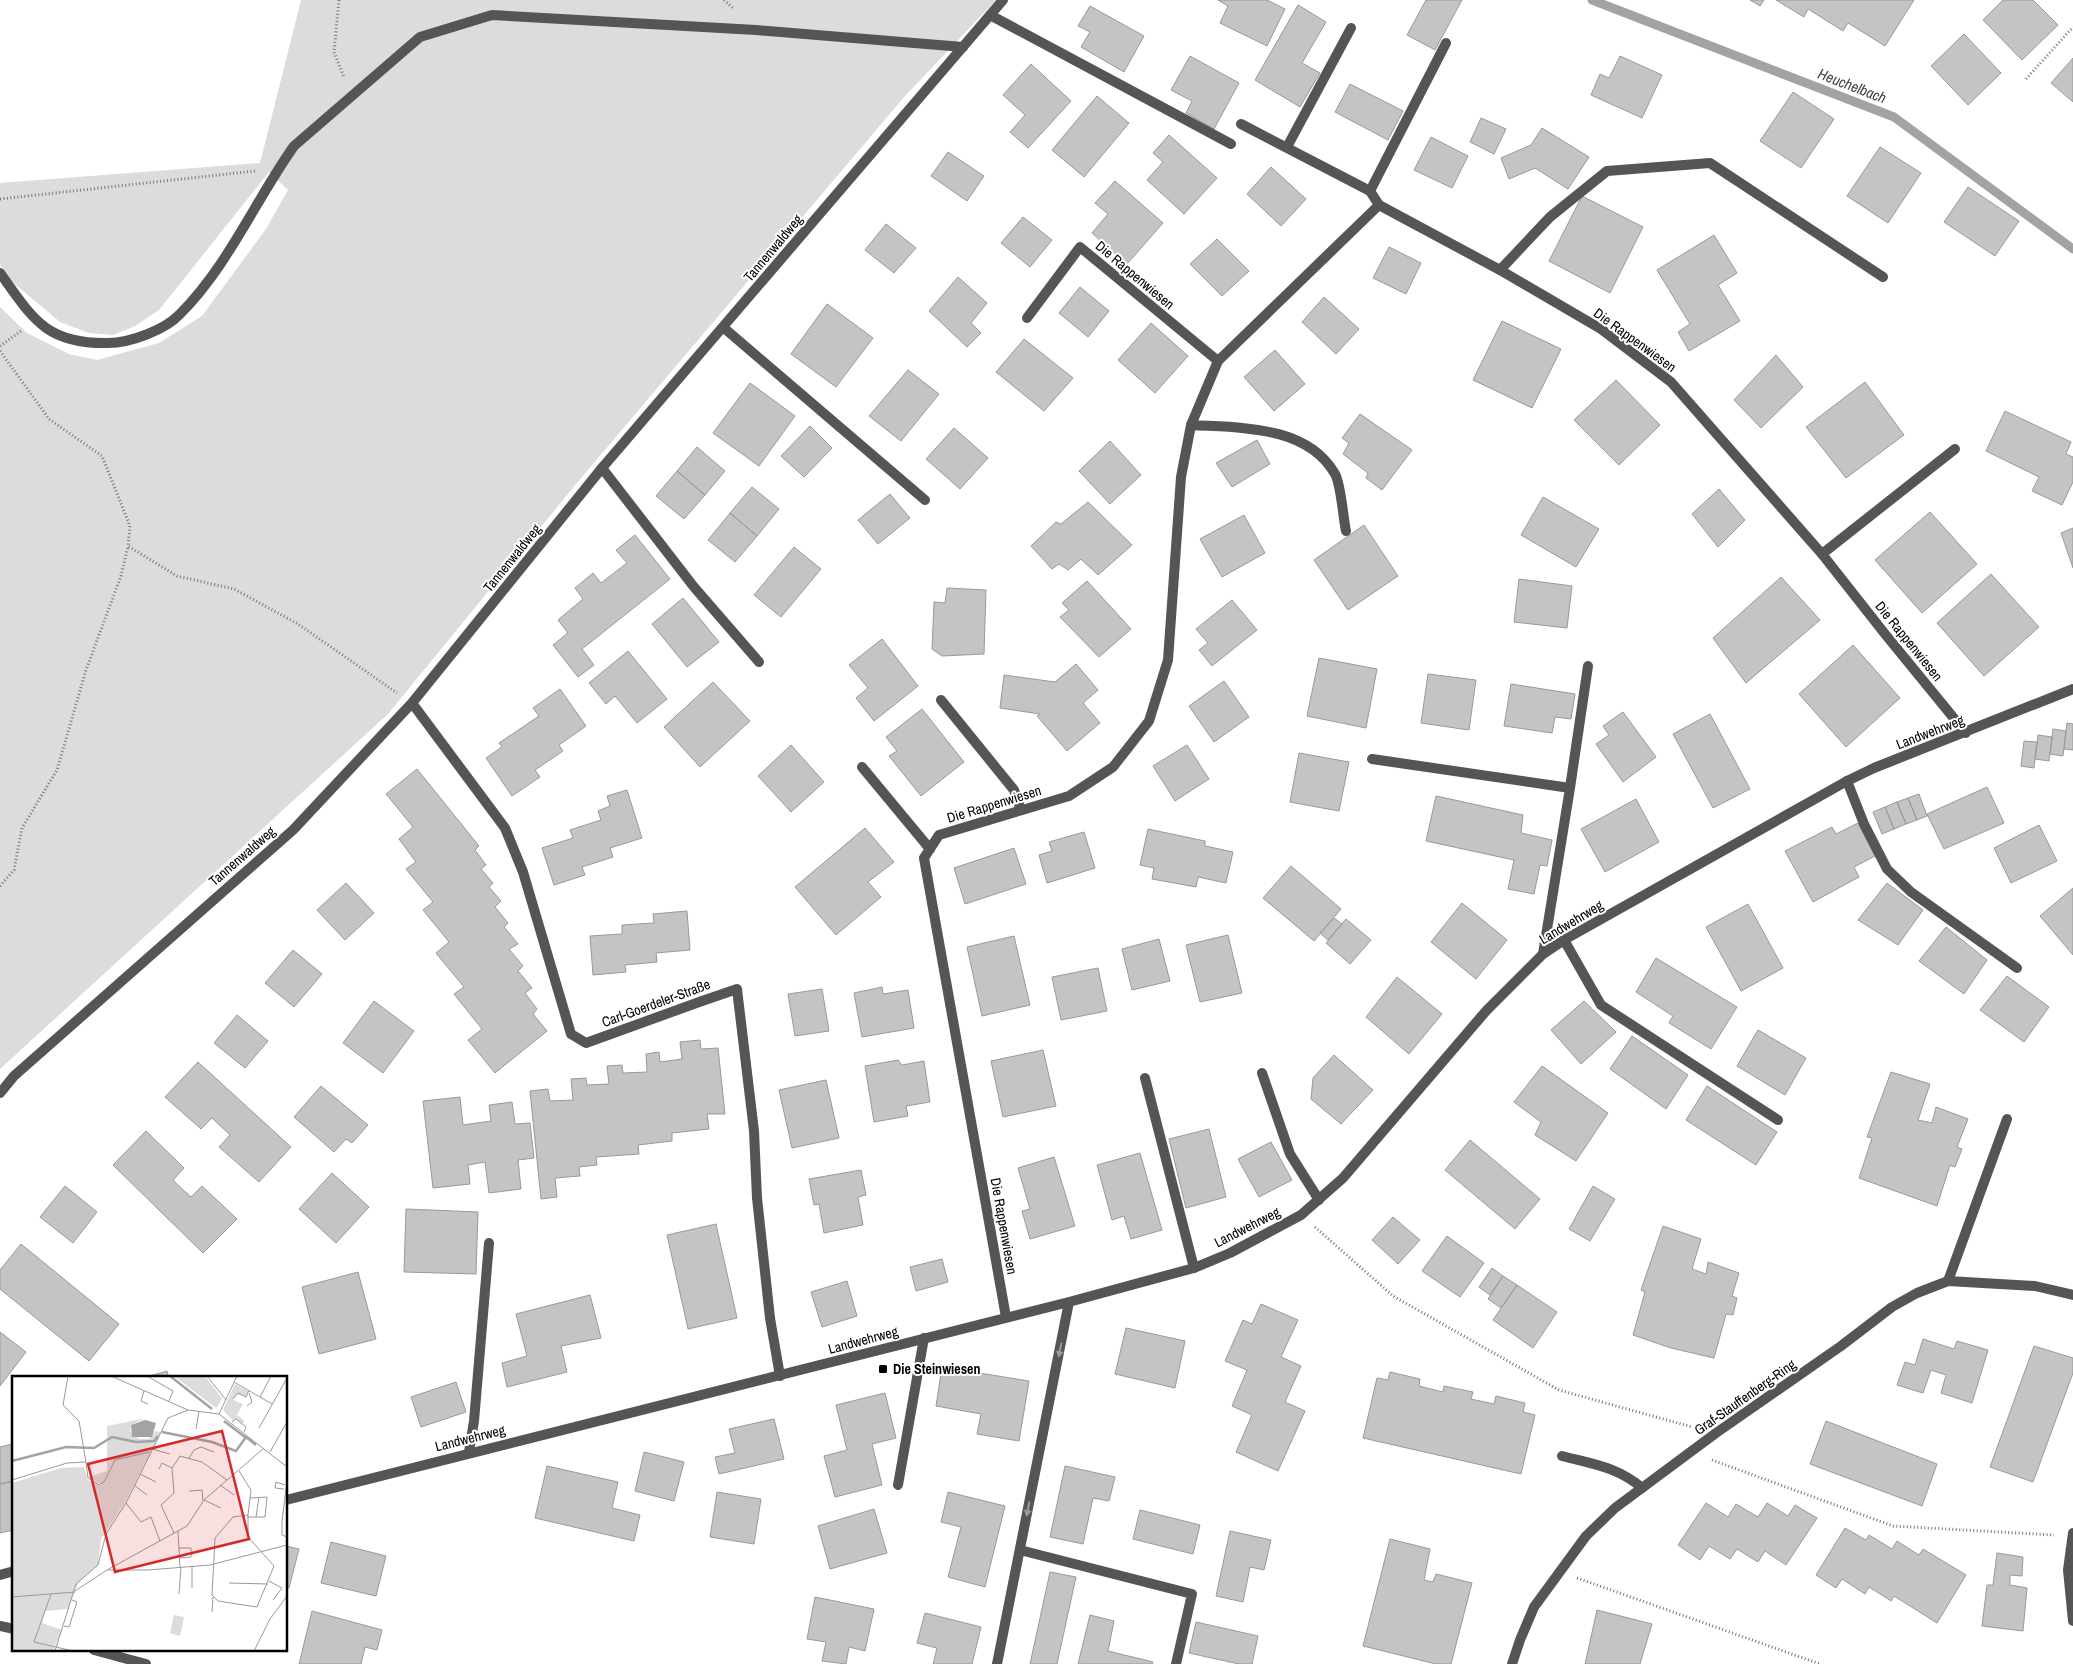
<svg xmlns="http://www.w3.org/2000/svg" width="2073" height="1664" font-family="'Archivo Narrow',sans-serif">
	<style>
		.green { fill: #dcdcdc }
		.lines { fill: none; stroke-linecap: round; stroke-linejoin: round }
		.stream { stroke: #a3a3a3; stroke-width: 9 }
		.building { fill: #c4c4c4; stroke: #999 }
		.path { stroke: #777; stroke-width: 3; stroke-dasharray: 1 2.5; stroke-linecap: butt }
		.lane { stroke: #555; stroke-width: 10 }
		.street { stroke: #555; stroke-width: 10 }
		.oneway { fill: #999 }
		.poi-dot { fill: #000; stroke: #fff; stroke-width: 2 }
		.labels { text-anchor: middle; stroke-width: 4; stroke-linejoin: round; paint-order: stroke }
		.street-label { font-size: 14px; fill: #000; stroke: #fff }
		.poi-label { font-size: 14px; font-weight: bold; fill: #000; stroke: #fff; text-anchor: start }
		.water-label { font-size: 15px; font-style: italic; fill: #444; stroke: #fff }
		.inset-river { fill: none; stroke: #a3a3a3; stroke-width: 2.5 }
		.inset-road { fill: none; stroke: #999; stroke-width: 1 }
		.view { fill: #d62828; fill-opacity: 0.15; stroke: #d62828; stroke-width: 2.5 }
		.inset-edge { fill: none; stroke: #000; stroke-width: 2.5 }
	</style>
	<rect width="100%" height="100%" fill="#fff"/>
	<!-- green -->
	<path class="green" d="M301,0H996L905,96L576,484L388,714L0,1069V307L27,333L69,354L97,360L159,343L202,316L266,229L288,190L269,172L159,310L135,326L113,335L89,333L60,322L11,281L0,264V183L260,163Z"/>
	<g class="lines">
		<!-- stream -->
		<path class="stream" d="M1592,0L1894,117L2073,249"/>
	</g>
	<!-- building -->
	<path class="building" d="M1267,0L1285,9L1267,46L1220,23L1228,6L1218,0Z
		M1426,0H1462L1435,50L1407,35Z
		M1750,0H1764L1760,6Z
		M1776,0H1914L1885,46L1848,23L1843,31L1808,9L1804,17Z
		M2003,0H2033L2058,25L2022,60L1983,20Z
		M1298,5L1326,22L1302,63L1320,73L1300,107L1255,80Z
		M1090,6L1144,36L1124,72L1081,47L1090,32L1078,26Z
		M1964,34L2001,73L1968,105L1931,66Z
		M1190,56L1239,83L1214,129L1186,113L1192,101L1171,90Z
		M1620,56L1662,75L1642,118L1591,95L1600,74L1609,78Z
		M2073,58V102L2051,83Z
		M1031,64L1071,101L1028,148L1010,132L1025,115L1003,95Z
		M1350,84L1403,111L1388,140L1335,112Z
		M1793,92L1834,119L1801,168L1760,141Z
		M1097,96L1129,123L1084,177L1052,150Z
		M1481,118L1506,129L1494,154L1470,142Z
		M1542,128L1589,157L1568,189L1535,168L1509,179L1501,158L1531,145Z
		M1169,135L1217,178L1184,214L1147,180L1163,162L1153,153Z
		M1431,137L1468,156L1452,188L1414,170Z
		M1880,147L1921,173L1888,223L1847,196Z
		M948,152L984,176L967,201L931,176Z
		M1271,167L1306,199L1281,226L1247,194Z
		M1115,181L1163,223L1127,264L1092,233L1108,214L1095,203Z
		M1968,187L2019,221L1995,256L1944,222Z
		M1582,196L1643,227L1610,293L1549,261Z
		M1023,217L1052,240L1030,267L1001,243Z
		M886,224L916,248L894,273L865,250Z
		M1714,235L1737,273L1718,285L1740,321L1689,351L1678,332L1690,324L1657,270Z
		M1217,239L1249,271L1222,296L1190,264Z
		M1389,247L1421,263L1406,294L1373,278Z
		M958,277L987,303L971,323L981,333L967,347L929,311Z
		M1080,287L1109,311L1088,337L1059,313Z
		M1324,297L1359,329L1336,354L1302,322Z
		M827,304L873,338L836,387L791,354Z
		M1502,321L1561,349L1532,408L1473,380Z
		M1151,323L1188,356L1155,393L1118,360Z
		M1024,339L1073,378L1044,411L996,372Z
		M1275,350L1305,384L1274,411L1244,377Z
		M1776,355L1803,387L1761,428L1734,400Z
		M908,370L939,394L901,441L869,416Z
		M1616,380L1660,425L1619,465L1574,420Z
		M1865,382L1904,435L1846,478L1806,427Z
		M750,383L795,416L759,466L713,433Z
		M2005,411L2071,442L2066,454L2073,457V482L2062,505L2032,491L2039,477L1986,451Z
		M1360,414L1412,450L1382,490L1366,478L1368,473L1343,454L1349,443L1342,438Z
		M810,426L832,448L804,477L781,456Z
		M954,428L988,458L960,489L926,459Z
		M1257,440L1270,464L1232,487L1216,463Z
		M1110,441L1141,475L1110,504L1079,471Z
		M697,447L725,471L705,495L677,471Z
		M677,471L705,495L684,519L656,496Z
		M752,487L779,509L757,536L730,513Z
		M1719,489L1745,520L1718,547L1692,514Z
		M890,494L910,518L878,544L858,520Z
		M1543,497L1599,529L1576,567L1521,535Z
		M1088,502L1132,545L1098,575L1081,559L1068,570L1059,564L1052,569L1031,546L1056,522L1061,524Z
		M1930,512L1977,564L1922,613L1875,560Z
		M730,513L757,536L735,562L708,540Z
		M1244,515L1265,553L1222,577L1200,539Z
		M1364,525L1398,576L1348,610L1314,560Z
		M2073,528V568L2061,533Z
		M635,535L670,579L582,649L594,665L578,677L553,645L568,633L558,620L583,599L575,588L593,573L601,583L627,563L616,550Z
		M794,547L821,569L781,617L754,595Z
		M1991,574L2039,627L1984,676L1937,623Z
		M1781,577L1820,620L1746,683L1713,638Z
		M1519,579L1572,586L1567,628L1514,622Z
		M1087,581L1131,629L1099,657L1060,617L1069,610L1062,603Z
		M947,588L986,590L984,654L942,656L932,649L934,602L945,603Z
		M683,598L719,642L687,667L652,624Z
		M1232,600L1257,630L1212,666L1199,650L1208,643L1196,629Z
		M882,639L918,686L874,721L856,698L868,688L849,665Z
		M1853,645L1900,698L1846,747L1799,694Z
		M628,651L667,699L637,723L615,696L606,704L589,683Z
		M1319,658L1377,669L1366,728L1307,716Z
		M1076,664L1098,690L1083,703L1100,723L1067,751L1037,716L1040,714L1000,708L1004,675L1055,682Z
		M1428,674L1476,680L1469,730L1421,723Z
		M1224,681L1249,717L1214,742L1189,706Z
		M713,682L750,721L700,767L664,727Z
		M1511,684L1575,694L1571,719L1555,717L1552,733L1504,726Z
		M560,689L586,726L559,745L563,751L535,770L540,777L512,796L486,758L502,747L499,743L539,716L533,708Z
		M922,709L964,762L921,796L889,756L897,751L886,737Z
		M1623,712L1656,757L1623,782L1596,744L1609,735L1603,726Z
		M1710,714L1750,789L1713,808L1673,734Z
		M2067,723L2073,724V750L2064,749Z
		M2053,729L2066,731L2063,756L2050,754Z
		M2038,735L2052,737L2049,761L2035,759Z
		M2024,741L2037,742L2034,768L2021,766Z
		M791,745L824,782L791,812L758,776Z
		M1187,745L1209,779L1175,801L1153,766Z
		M1299,753L1349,762L1339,811L1290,802Z
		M417,769L479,846L475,850L486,865L481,869L493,883L489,887L501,901L495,907L508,923L504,927L518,944L509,949L523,966L518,971L532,988L525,993L537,1009L533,1014L547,1031L495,1073L468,1040L482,1029L454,994L464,987L436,953L449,942L423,910L433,902L406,869L416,862L399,839L413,827L386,794Z
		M1987,787L2004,823L1944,849L1927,814Z
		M627,790L642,838L610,848L613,857L582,867L585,875L554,885L542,848L573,838L570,830L601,820L598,811L610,806L607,796Z
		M1919,794L1927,816L1917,820L1908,798Z
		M1436,796L1523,815L1521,833L1552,840L1547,866L1540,865L1534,894L1508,889L1514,860L1426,841Z
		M1908,798L1917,820L1906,824L1897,802Z
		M1636,799L1659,842L1605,872L1581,829Z
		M1897,802L1906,824L1894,829L1885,807Z
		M1885,807L1894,829L1882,834L1873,812Z
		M1858,823L1875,856L1854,867L1859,877L1813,902L1785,851L1832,827L1836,834Z
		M2039,825L2057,861L2011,883L1994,848Z
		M865,828L894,862L868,882L881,897L836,935L795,887Z
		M1148,829L1205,841V846L1233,852L1226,883L1198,877L1196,887L1152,879L1154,868L1140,865Z
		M1084,832L1095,868L1047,883L1039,855L1052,851L1049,842Z
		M1014,848L1026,884L965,904L954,868Z
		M1291,866L1341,909L1314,941L1263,898Z
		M346,883L374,913L345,940L317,910Z
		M1887,883L1923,910L1898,945L1858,920Z
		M2073,888V955L2040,916Z
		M1462,903L1507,940L1476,979L1431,942Z
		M1748,904L1783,968L1741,991L1706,927Z
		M687,911L690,950L656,953L657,962L625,965L626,972L593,975L590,936L622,934V925L654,923L653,914Z
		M1334,918L1342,924L1328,940L1320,933Z
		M1346,919L1371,940L1350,964L1326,943Z
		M1946,927L1987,960L1964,994L1919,961Z
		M1228,935L1242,993L1200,1002L1186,945Z
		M1014,936L1030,1005L982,1016L967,947Z
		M1159,939L1170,981L1132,990L1122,949Z
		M293,950L322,974L294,1007L265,983Z
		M1656,958L1737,1007L1711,1049L1669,1023L1673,1016L1636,992Z
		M1098,968L1107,1011L1061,1020L1052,977Z
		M2007,976L2049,1007L2024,1042L1980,1010Z
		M1397,977L1442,1014L1409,1054L1366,1017Z
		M882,987L883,994L908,990L914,1028L862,1037L854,993Z
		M822,989L829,1031L795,1036L788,994Z
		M374,1001L414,1031L383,1073L343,1043Z
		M1584,1001L1616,1032L1581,1064L1551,1030Z
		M237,1015L268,1041L245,1068L214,1043Z
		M1758,1030L1806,1058L1785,1095L1737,1066Z
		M1632,1036L1688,1075L1666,1109L1610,1069Z
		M700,1040L701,1049L718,1048L725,1114H707L709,1129L672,1133V1141L638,1145L639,1154L596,1157L597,1165L579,1167L580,1176L555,1178L557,1197L541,1199L530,1091L548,1089L550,1101L573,1100L571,1079L586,1078L587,1085L609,1084L607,1066L622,1065L623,1073L647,1072L646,1054L659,1052L660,1062L682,1059L680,1042Z
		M1043,1050L1056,1106L1003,1117L991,1061Z
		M1334,1055L1373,1090L1341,1124L1311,1099L1313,1078Z
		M898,1060L902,1065L924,1061L930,1102L906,1106L908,1116L874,1122L865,1066Z
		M198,1062L291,1147L259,1182L219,1147L230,1135L212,1118L201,1129L165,1097Z
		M1542,1066L1608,1113L1576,1161L1535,1135L1541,1122L1514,1102Z
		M1891,1072L1930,1084L1918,1120L1932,1123L1936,1107L1968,1119L1957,1147L1962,1149L1955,1167L1950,1165L1937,1206L1859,1178L1872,1138L1867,1137Z
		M826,1080L839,1138L792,1148L779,1090Z
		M321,1086L368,1125L352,1143L346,1139L334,1152L294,1117Z
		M1707,1086L1777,1132L1756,1165L1686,1120Z
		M460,1097L463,1125L491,1121L489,1105L512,1102L515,1124L530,1123L534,1158L518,1160L521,1189L489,1193L485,1162L468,1165L470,1184L433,1188L423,1101Z
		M1209,1129L1226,1197L1186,1208L1169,1139Z
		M146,1131L184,1168L173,1180L180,1187L191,1197L202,1186L237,1219L203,1253L113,1165Z
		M1470,1140L1540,1199L1515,1229L1445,1170Z
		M1271,1142L1292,1180L1259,1197L1238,1159Z
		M1140,1153L1162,1230L1131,1239L1124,1216L1112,1220L1097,1165Z
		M1054,1157L1075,1226L1030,1239L1022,1211L1030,1209L1018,1168Z
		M861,1170L866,1195L858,1197L863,1225L824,1233L819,1204L814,1205L809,1179Z
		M332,1173L369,1207L336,1243L299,1209Z
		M65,1186L97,1212L73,1243L40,1217Z
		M1593,1186L1615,1199L1590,1241L1569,1229Z
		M406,1209L478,1212L476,1274L404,1272Z
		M1393,1217L1420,1240L1398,1264L1372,1240Z
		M716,1224L737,1318L688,1329L667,1235Z
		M1663,1226L1701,1239L1692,1269L1706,1274L1708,1262L1739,1273L1732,1296L1737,1298L1733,1315L1726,1314L1714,1358L1671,1348L1633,1335L1645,1292L1641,1290Z
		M1447,1236L1484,1263L1460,1297L1422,1271Z
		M21,1244L119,1324L89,1361L0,1289V1270Z
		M942,1259L948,1282L916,1291L910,1267Z
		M1492,1268L1503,1276L1490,1295L1479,1287Z
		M358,1272L376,1339L319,1354L302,1287Z
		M1503,1276L1517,1285L1501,1308L1488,1299Z
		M847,1281L857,1316L822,1327L811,1292Z
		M1517,1285L1557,1312L1533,1348L1493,1320Z
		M590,1295L601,1338L561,1346L567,1372L507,1387L502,1363L527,1356L516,1314Z
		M1261,1304L1298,1320L1281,1357L1301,1366L1285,1402L1305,1411L1278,1471L1236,1452L1252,1415L1232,1406L1247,1370L1225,1361L1243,1320L1252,1324Z
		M1126,1328L1185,1341L1175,1388L1115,1374Z
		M0,1332L26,1352L0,1386Z
		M1923,1339L1954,1349L1957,1341L1988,1350L1972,1403L1941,1393L1946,1375L1931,1370L1923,1393L1897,1385L1905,1362L1915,1365Z
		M2034,1346L2073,1358V1373L2033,1482L1990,1467Z
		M942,1367L1029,1381L1019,1441L977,1434L981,1414L936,1406Z
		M167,1371L169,1378H143Z
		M1390,1372L1420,1379L1419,1386L1443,1392L1444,1386L1473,1392L1471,1399L1494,1404L1496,1396L1525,1403L1523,1412L1535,1415L1521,1474L1363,1438L1377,1378L1388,1380Z
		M456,1382L466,1412L421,1427L411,1397Z
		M885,1393L896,1438L872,1444L882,1485L835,1497L824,1456L847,1450L836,1405Z
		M774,1419L784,1459L719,1474L715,1457L735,1453L729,1429Z
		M1826,1421L1937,1464L1922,1506L1810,1464Z
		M12,1444L14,1481L0,1484V1447Z
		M644,1452L684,1462L674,1501L635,1491Z
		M547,1466L618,1482L612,1508L640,1515L634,1541L535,1518Z
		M1065,1466L1115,1477L1109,1501L1093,1498L1083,1544L1050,1537Z
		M14,1481V1530L0,1533V1484Z
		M717,1492L761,1499L754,1544L710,1537Z
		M948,1492L1005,1506L985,1587L948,1577L961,1527L941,1522Z
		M1706,1503L1728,1517L1736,1504L1758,1517L1767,1503L1788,1516L1795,1505L1817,1518L1786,1565L1765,1551L1758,1562L1737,1549L1730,1559L1709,1546L1700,1560L1678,1545Z
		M874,1509L887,1553L830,1569L818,1526Z
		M1140,1510L1200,1525L1193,1554L1133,1539Z
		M1845,1528L1866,1540L1869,1535L1892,1549L1897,1541L1919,1555L1923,1549L1966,1575L1937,1623L1894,1596L1891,1601L1869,1587L1865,1594L1842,1579L1836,1588L1816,1575Z
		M1230,1531L1271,1540L1264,1570L1250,1567L1243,1602L1216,1596Z
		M1390,1539L1430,1549L1424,1580L1433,1582L1436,1574L1472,1583L1451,1664H1436L1363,1646Z
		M331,1542L386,1556L376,1596L321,1583Z
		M286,1546L299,1549L289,1588L286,1587Z
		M1997,1553L2023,1557L2022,1576L2010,1575V1585L2027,1588L2023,1631L1982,1626L1987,1585H1993Z
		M1050,1572L1076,1577L1057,1664H1030Z
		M815,1597L874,1609L865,1651L849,1647L846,1664L822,1661L826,1642L807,1639Z
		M1597,1610L1652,1624L1640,1664H1585Z
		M312,1611L382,1630L377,1650L365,1647L361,1664H299Z
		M925,1613L981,1627L972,1664H933L937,1648L917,1643Z
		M1090,1615L1114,1621L1108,1651L1153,1662L1152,1664H1078Z
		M1196,1622L1258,1636L1252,1664H1239L1189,1653Z"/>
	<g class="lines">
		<!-- path -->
		<path class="path" d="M339,0L334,52L344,77
			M724,0L734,9
			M2026,79L2073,27
			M0,199L255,171
			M0,346L21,331
			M0,351L49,419L102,456L130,526L128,546L177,576L234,589L298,624L397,693
			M0,886L14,870L22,828L57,770L86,670L121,576L128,546
			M1315,1227L1393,1296L1559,1390L1692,1427
			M1712,1460L1893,1526L2054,1535
			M1577,1578L1820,1664"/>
		<!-- lane -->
		<path class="lane" d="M990,15L1231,144
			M1241,124L1370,191L1379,205
			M1287,147L1351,28
			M1370,191L1446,43
			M1500,270L1550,217L1607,171L1710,163L1883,277
			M0,273C33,319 46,344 108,343C130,343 165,330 180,314C228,266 255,201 294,146L420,37L492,15L756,30L963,47
			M1027,318L1080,247L1218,361
			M724,328L925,500
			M1191,425C1240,428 1307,425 1335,474C1341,484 1343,517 1346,531
			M602,468L694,587L759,662
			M1822,554L1955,449
			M941,700L1014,790L1021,810
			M1372,759L1570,788L1543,954
			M862,767L930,849
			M1847,781L1864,824L1887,869L1911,892L2017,968
			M1570,788L1588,666
			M1564,940L1601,1005L1778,1120
			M702,1001L737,989L754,1131L757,1198L770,1318L780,1376
			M1262,1073L1290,1154L1319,1200
			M1145,1078L1194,1268
			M1948,1281L2007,1119
			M469,1452L474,1421L489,1243
			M1562,1456C1592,1464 1618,1467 1642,1488
			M898,1485L924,1338
			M1020,1550L1192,1594L1176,1664"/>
		<!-- street -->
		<path class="street" d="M412,703L505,828L523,872L571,1034L586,1043L702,1001
			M0,1093L14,1076L293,830L412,703L602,468L1003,0
			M1006,1317L924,858L939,835L1069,796L1113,767L1149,721L1168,660L1181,477L1191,425L1218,361L1379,205L1500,270L1601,329L1671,382L1822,554L1885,634L1966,733
			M286,1500L1069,1302L1194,1268L1230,1253L1301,1215L1343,1178L1486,1011L1543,954L1564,940L1847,781L1874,768L2073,689
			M2073,1533L2068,1570L2073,1621
			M0,1575L14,1571
			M0,1626L14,1629
			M94,1650L146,1664
			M997,1664L1069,1302
			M1512,1664L1520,1640L1534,1607L1586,1536L1615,1508L1716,1433L1841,1346L1892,1307L1917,1293L1948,1281L2035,1286L2073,1295"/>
	</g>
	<!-- one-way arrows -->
	<defs><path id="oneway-solid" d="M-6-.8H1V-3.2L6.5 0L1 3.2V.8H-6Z" transform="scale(1.25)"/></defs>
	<g class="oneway">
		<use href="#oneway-solid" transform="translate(1060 1350) rotate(101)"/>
		<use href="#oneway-solid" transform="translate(1028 1509) rotate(101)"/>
	</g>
	<!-- markers -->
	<rect class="poi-dot" x="878" y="1364" width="10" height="10" rx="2.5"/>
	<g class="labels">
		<!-- street labels -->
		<g class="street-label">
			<text transform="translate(773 248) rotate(-50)" y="5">Tannenwaldweg</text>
			<text transform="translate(1135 275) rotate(40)" y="5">Die Rappenwiesen</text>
			<text transform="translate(1635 340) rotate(36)" y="5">Die Rappenwiesen</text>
			<text transform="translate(512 558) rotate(-51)" y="5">Tannenwaldweg</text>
			<text transform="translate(1909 641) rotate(51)" y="5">Die Rappenwiesen</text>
			<text transform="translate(1930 732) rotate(-21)" y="5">Landwehrweg</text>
			<text transform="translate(994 804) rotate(-17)" y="5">Die Rappenwiesen</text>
			<text transform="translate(242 856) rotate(-41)" y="5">Tannenwaldweg</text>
			<text transform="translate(1571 922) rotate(-31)" y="5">Landwehrweg</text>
			<text transform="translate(656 1003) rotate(-20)" y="5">Carl-Goerdeler-Straße</text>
			<text transform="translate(1004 1226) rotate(80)" y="5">Die Rappenwiesen</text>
			<text transform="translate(1247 1227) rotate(-27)" y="5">Landwehrweg</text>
			<text transform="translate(863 1340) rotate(-15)" y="5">Landwehrweg</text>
			<text transform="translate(1745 1397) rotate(-35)" y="5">Graf-Stauffenberg-Ring</text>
			<text transform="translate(470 1438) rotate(-14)" y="5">Landwehrweg</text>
		</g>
		<!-- poi labels -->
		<g class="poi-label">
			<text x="893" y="1374">Die Steinwiesen</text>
		</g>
		<!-- water labels -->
		<g class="water-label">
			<text transform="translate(1852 86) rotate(21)" y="5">Heuchelbach</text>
		</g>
	</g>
	<!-- overview -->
	<g transform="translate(12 1376)">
		<rect width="275" height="275" fill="#fff"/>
		<path d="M162,0H193L210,22L206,30L204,32ZM223,8L236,15L235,21L225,18L221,24L231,28L225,39L233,45L230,48L224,43L221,45L211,34ZM129,43L145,46L129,44L119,49L118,56L127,63H137L143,55L149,56L112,128L89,163L86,189L66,207L56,233L33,235L30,247L50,254L41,275H0V107L49,92L72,91L76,104L88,110L91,106L88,108L76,101L95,95V50ZM162,239L172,241L168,260L158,257Z" fill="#dcdcdc"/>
		<path d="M133,44L144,47L140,61H120L119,49Z" fill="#a3a3a3"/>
		<path class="inset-river" d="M158,0L200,33M212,45L233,61M150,56L200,66L224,75L234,61L244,69M0,85L54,71L82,72L100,61L124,66L142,65L146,60"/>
		<path class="inset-road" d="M99,0L176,34L207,38L275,91M135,0L161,15L157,25M195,0L214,24M222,6L260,28M132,15L129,25L136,28M248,21L259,0M221,23L226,17L234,21L237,14M235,30L240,26L237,17M207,38L225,0M220,46L224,43L234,51L232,56M247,52L275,2M184,53L187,35M140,73L158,78M258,76L275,46M177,82L182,74L189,71L202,76M74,86L76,102L87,109L92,106L103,84L138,76M147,93L150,87L160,92M227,95L239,114L236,139L221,141L203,162L200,219L206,225L245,231M128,98L144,106M0,104L55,87L74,86L67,45L51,29L56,0M275,105L270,145V159L275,161M122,109L135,119M208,109L222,119M272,113L263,112L264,106L273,109M177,115L190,114L191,125M192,124L209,132M114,127L129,146L139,141L148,165M236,139V161L262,190L245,231M235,141H253L255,121L238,122M244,141L247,121M166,155L168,192M162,157L149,129L162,117L160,92L168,80L190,86L215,104M167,172H179V181L167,182M180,190V212M96,194H136L198,189L275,169M257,205L270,212L261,224M217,207L256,208M63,215L95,194L175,150L192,124L252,72M39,218L22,266L61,275M167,218L169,191M0,221L63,216M200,236L201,221M52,250L57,251L65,226L60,224M43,275L64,208L86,189L94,158L114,127L156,42L176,34M242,275L258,243L275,220"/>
		<path class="view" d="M210,55L237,163L103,196L76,88Z"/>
		<rect width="275" height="275" class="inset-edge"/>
	</g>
</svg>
